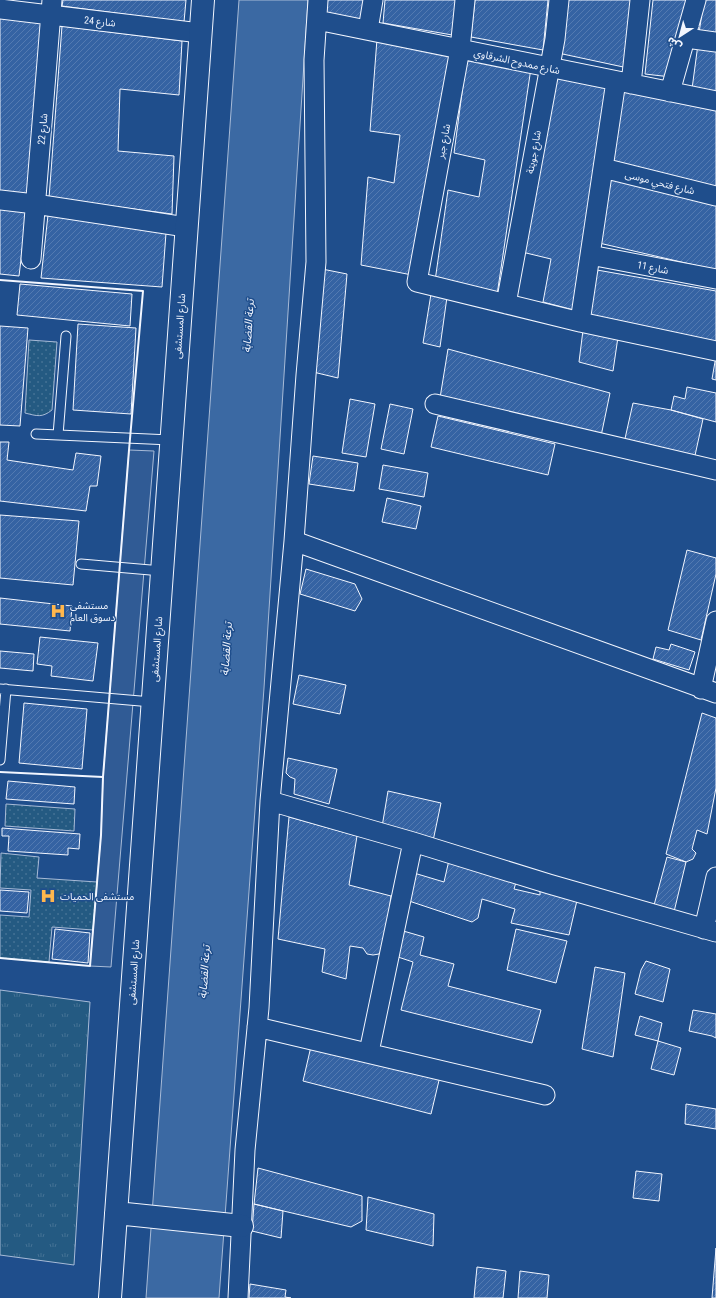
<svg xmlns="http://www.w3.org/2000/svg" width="716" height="1298" font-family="'Roboto Condensed','Noto Sans Arabic',sans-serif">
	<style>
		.grass { fill: url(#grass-tufts); stroke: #a8bbd7 }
		.park { fill: url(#park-dots); stroke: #a8bbd7 }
		.parking { fill: #305b95; stroke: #a8bbd7 }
		.water { fill: #3b69a3; stroke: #a8bbd7 }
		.building { fill: url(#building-hatch); stroke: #f2f6ff }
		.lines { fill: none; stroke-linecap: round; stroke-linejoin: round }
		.lane-casing { stroke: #f2f6ff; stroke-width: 11 }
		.street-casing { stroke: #f2f6ff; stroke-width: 21 }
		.secondary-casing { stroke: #f2f6ff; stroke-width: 24 }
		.lane { stroke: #1f4e8c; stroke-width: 9 }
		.street { stroke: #1f4e8c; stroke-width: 19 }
		.secondary { stroke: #1f4e8c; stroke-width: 22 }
		.wall { stroke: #f2f6ff; stroke-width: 2 }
		.labels { text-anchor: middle; stroke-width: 3; stroke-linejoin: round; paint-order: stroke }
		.street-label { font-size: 10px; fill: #f2f6ff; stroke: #1f4e8c }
		.poi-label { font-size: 10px; fill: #f2f6ff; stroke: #1f4e8c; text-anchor: start }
		.water-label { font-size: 11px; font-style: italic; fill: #f2f6ff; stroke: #1f4e8c }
	</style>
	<defs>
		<pattern id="grass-tufts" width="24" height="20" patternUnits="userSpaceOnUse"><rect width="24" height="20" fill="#245a82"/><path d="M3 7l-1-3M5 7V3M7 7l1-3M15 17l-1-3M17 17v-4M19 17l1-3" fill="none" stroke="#447295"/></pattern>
		<pattern id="park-dots" width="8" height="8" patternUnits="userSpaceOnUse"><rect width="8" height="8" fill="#245a82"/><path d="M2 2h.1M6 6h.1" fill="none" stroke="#447295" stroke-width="1.8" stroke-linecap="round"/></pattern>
		<pattern id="building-hatch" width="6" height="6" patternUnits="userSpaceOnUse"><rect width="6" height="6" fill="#3563a3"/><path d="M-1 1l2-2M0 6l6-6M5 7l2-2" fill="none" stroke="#537ab1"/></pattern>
	</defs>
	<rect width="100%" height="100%" fill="#1f4e8c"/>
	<!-- grass -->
	<path class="grass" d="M0,990L90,1002L74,1265L0,1255Z"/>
	<!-- park -->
	<path class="park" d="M29,340L57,342L52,410C42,418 37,416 25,413Z
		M6,804L75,809L74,831L5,826Z
		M1,853L39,857L37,878L97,882L93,930L52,927L49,962L0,958V915L29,917L31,890L0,888Z"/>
	<!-- parking -->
	<path class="parking" d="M129,450L154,451L111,967L90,966L101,835L103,777Z"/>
	<!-- water -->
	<path class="water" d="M239,0H308L264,688L219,1298H146Z"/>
	<!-- building -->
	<path class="building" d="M63,0H186L184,22L62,6Z
		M327,0H368L366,23L325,20Z
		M385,0H461L458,36L383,23Z
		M475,0H548L543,50L471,37Z
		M563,0H635L628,68L558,53Z
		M653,0H691L671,77L645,74Z
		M704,0H716V35L699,33Z
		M0,17L44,23L28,196L0,193Z
		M62,26L182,41L179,95L120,89L118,151L174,156L172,214L49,198Z
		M377,39L453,54L412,275L361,265L368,177L394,183L400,135L370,131Z
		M698,44L716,46V93L692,89Z
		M467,55L531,68L497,295L435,281L448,190L479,197L485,160L454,153Z
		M549,75L607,87L574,310L543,302L551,259L522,252Z
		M621,85L716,106V188L610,162Z
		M608,175L716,201V270L599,243Z
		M0,206L27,210L19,276L0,274Z
		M48,215L166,233L162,287L41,278Z
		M317,268L347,274L338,378L309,371Z
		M597,270L716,291V346L589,316Z
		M20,284L132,294L130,326L17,315Z
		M431,294L447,297L440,347L423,343Z
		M78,324L136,328L131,414L73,410Z
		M0,326L28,328L20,426L0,425Z
		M583,330L618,337L613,371L579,362Z
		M448,349L610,393L600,441L439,404Z
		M716,356V380L712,379Z
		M687,387L716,393V422L671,410L674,396L685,399Z
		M350,399L375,404L366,457L342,453Z
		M633,403L671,410L703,419L694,460L624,443Z
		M390,404L413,409L404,454L381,449Z
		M438,416L555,444L548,475L431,447Z
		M0,442H9L7,460L73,470L76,453L101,456L97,486H90L86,511L0,501Z
		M313,456L358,463L354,491L309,484Z
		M383,465L428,473L424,497L379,489Z
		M387,498L421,506L416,529L382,522Z
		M0,515L79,521L73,585L0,578Z
		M687,550L716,558V574L701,640L668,630Z
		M306,569L355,584L362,599L355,611L300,594Z
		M0,598L72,606L70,631L0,624Z
		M40,637L98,643L93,681L51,676L52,666L37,664Z
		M671,644L695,652L689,670L653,659L656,647L669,650Z
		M0,651L34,654L33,671L0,668Z
		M299,675L346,685L340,714L293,704Z
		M24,703L87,709L82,769L19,763Z
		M702,713L716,718V788L707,834L697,830L692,849L696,853L693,859L686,862L666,854Z
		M288,758L337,769L329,804L294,794L295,779L290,777L286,773Z
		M8,781L75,787L74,804L6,799Z
		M388,791L441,803L433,841L382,827Z
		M289,817L357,836L349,885L391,896L386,938L384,947L379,954L373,955L367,954L363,948L350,946L346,979L322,972L325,949L278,939Z
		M2,828L80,834L79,849L68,848V855L8,851L9,836H2Z
		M667,857L686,862L673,916L653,909Z
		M449,860L517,879L514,889L540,895V886L578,896L569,935L511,923L515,909L482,899L478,918L472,922L409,901L414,873L444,882Z
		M0,890L29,892L27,913L0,911Z
		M55,929L90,933L88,963L52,959Z
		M516,929L567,941L556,983L507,970Z
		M400,930L424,937L420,955L454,964L448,986L541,1010L532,1043L401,1010L413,962L395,956Z
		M646,961L670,969L663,1002L635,994L641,970Z
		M595,967L625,973L613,1057L582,1049Z
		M693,1010L716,1014V1038L712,1036L689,1031Z
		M640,1016L662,1023L658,1041L635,1035Z
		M658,1041L681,1048L674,1075L651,1069Z
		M312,1042L441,1072L431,1114L303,1081Z
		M686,1104L716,1109V1129L685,1124Z
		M258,1168L362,1196V1221L351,1227L254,1204Z
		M636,1171L662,1174L659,1201L633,1198Z
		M368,1197L434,1214L433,1246L366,1230Z
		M254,1204L283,1211L281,1238L252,1231Z
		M716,1248V1298H712Z
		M477,1267L506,1271L503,1298H474Z
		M520,1271L549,1275L547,1298H518Z
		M250,1284L286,1290L285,1297L291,1298H249Z"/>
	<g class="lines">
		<defs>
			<path id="lane" d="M36,434L171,440
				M58,435L66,336
				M81,564L162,571
				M0,689L152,702
				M0,760L6,689"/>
			<path id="street" d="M465,0L460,49L417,282L580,322L716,351
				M0,9L200,33
				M317,20L716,101
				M368,30L373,0
				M686,38L716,42
				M631,84L640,0
				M670,92L696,0
				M603,168L716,196
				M0,200L35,204L186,227
				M590,255L716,279
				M31,259L52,0
				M506,304L555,39L559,0
				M580,322L616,81
				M435,404L716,470
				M294,541L716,693
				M701,689L716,621
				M270,801L413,842L549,884L716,932
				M704,929L716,877
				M257,1027L545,1095
				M369,1052L413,842
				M238,1298L245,1150L259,1008L270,801L294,541L306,375L316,262L314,60L318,0"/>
			<path id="secondary" d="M116,1213L242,1226
				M110,1298L203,0"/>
		</defs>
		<!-- lane casing -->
		<use href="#lane" class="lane-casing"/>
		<!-- street casing -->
		<use href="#street" class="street-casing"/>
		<!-- secondary casing -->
		<use href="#secondary" class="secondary-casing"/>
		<!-- lane -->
		<use href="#lane" class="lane"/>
		<!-- street -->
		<use href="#street" class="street"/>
		<!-- secondary -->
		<use href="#secondary" class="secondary"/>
		<!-- wall -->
		<path class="wall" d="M0,280L143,291L129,450L103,777L0,772
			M0,958L90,966L101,835L103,777"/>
	</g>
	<!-- icons -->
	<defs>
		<symbol id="hospital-bare" viewBox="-9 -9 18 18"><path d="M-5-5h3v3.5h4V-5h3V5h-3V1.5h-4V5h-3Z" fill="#ffb74d" stroke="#1f4e8c" stroke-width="2.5" paint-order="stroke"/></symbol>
	</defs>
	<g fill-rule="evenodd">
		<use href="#hospital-bare" x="47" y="600" width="22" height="22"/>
		<use href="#hospital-bare" x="37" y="885" width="22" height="22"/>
	</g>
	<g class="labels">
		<!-- street labels -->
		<g class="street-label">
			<text transform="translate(100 21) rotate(6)" y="4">شارع 24</text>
			<text transform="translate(517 61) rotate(12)" y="4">شارع ممدوح الشرقاوي</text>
			<text transform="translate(42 129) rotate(-85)" y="4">شارع 22</text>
			<text transform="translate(443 141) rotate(-79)" y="4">شارع جبر</text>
			<text transform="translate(533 152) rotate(-80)" y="4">شارع جويتة</text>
			<text transform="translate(660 182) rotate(14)" y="4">شارع فتحي موسى</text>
			<text transform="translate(653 267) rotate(11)" y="4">شارع 11</text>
			<text transform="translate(179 326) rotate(-86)" y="4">شارع المستشفى</text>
			<text transform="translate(156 649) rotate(-86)" y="4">شارع المستشفى</text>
			<text transform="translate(133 972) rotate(-86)" y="4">شارع المستشفى</text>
		</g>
		<!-- poi labels -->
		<g class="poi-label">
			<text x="70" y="609">مستشفى<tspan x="70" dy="12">دسوق العام</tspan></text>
			<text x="60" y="900">مستشفى الحميات</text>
		</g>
		<!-- water labels -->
		<g class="water-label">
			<text transform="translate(248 326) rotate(-86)" y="4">ترعة القضابة</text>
			<text transform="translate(226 649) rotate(-86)" y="4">ترعة القضابة</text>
			<text transform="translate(204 972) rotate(-86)" y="4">ترعة القضابة</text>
		</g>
	</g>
	<!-- north arrow -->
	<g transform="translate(680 36) rotate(216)" stroke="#1f4e8c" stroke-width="3" paint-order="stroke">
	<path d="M0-3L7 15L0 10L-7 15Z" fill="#f2f6ff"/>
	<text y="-6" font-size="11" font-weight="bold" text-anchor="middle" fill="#f2f6ff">ش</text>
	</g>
</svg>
